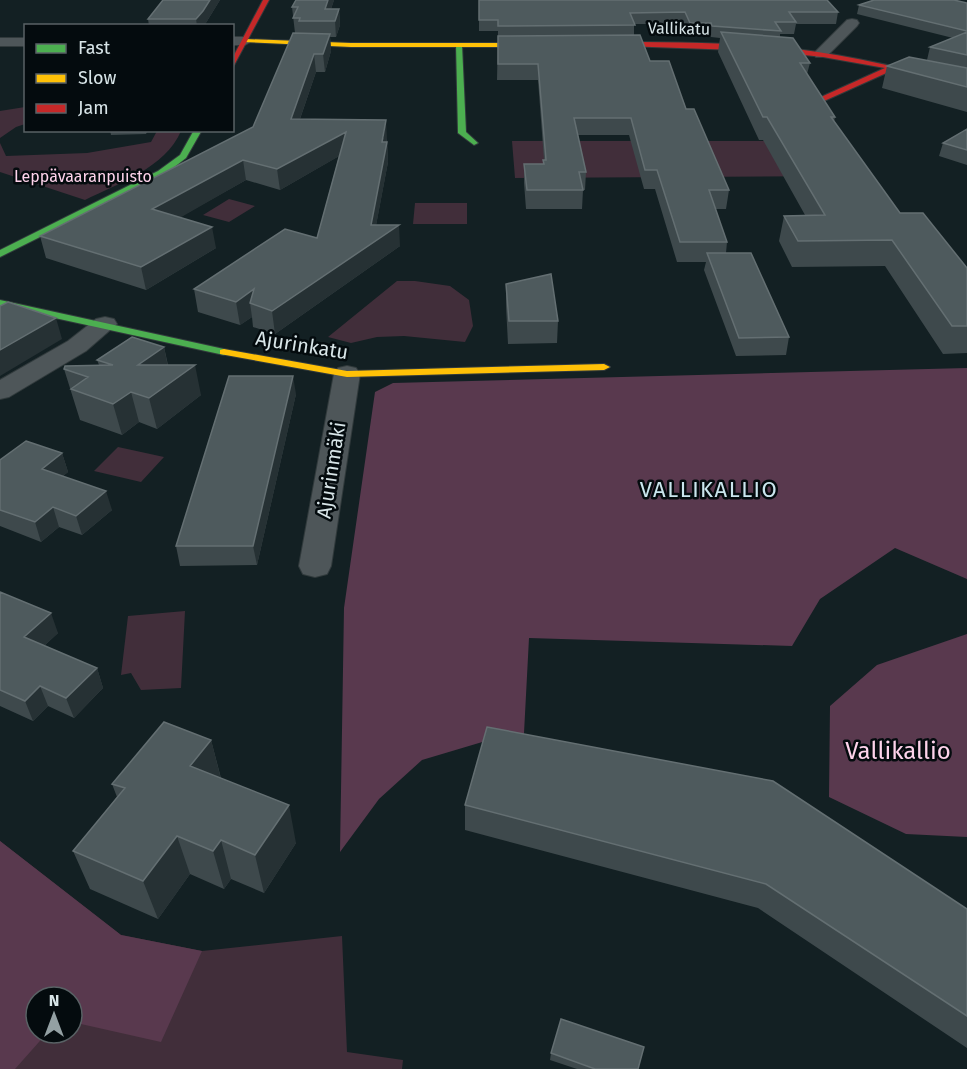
<svg xmlns="http://www.w3.org/2000/svg" width="967" height="1069" font-family="'Fira Sans',sans-serif">
	<style>
		.green { fill: #412e3a; fill-rule: evenodd }
		.forest { fill: #59394e }
		.lines { fill: none; stroke-linecap: round; stroke-linejoin: round }
		.street-casing { stroke: #313a3c; stroke-width: 2 }
		.fast-casing { stroke: #313a3c; stroke-width: 2 }
		.slow-casing { stroke: #313a3c; stroke-width: 2 }
		.jam-casing { stroke: #313a3c; stroke-width: 2 }
		.street { fill: #4e5659; fill-rule: evenodd }
		.fast { fill: #4caf50; fill-rule: evenodd }
		.slow { fill: #ffc107; fill-rule: evenodd }
		.jam { fill: #c62828; fill-rule: evenodd }
		.wall { fill: #3e494c }
		.shaded-wall { fill: #263134 }
		.building { fill: #4e5a5d; stroke: #646f72; stroke-width: 1.5 }
		.labels { text-anchor: middle; stroke-width: 5; stroke-linejoin: round; paint-order: stroke }
		.far-street-label { font-size: 16px; fill: #d8e5e8; stroke: #040b0e }
		.far-park-label { font-size: 16px; fill: #fed3eb; stroke: #040b0e }
		.street-label { font-size: 20px; fill: #d8e5e8; stroke: #040b0e }
		.quarter-label { font-size: 22px; letter-spacing: 1.5px; fill: #cae5ed; stroke: #040b0e }
		.near-park-label { font-size: 24px; fill: #fed3eb; stroke: #040b0e }
	</style>
	<rect width="100%" height="100%" fill="#132023"/>
	<!-- green -->
	<path class="green" d="M25,107V124L16,127L0,138V111Z
		M157,131H181C165,168 119,183 85,200L0,172V143L6,156L87,153L151,142Z
		M512,141H822L843,176L515,178Z
		M229,199L255,206L229,222L203,215Z
		M415,203H467V224H413Z
		M397,281H415L450,286L469,300L473,326L465,342L404,336L377,337L351,343L328,337Z
		M118,447L164,457L141,482L94,471Z
		M185,611L181,688L141,690L131,673L121,675L128,616Z
		M0,841L121,935L202,951L342,936L347,1052L403,1060L402,1069H0ZM36,997H72V1033H36Z"/>
	<!-- forest -->
	<path class="forest" d="M967,368V579L895,548L820,599L792,646L529,638L523,752L489,740L422,760L379,799L340,852L344,608L375,392L393,383Z
		M967,634V837L906,834L829,797L830,706L877,665Z
		M0,841L121,935L202,951L161,1042L72,1022V997H36V1033H47L15,1069H0Z"/>
	<g class="lines">
		<defs>
			<path id="street" d="M852,19L857,20L859,23L857,26L826,57H816L813,54L847,20Z
				M232,37H245L252,41L245,45H232Z
				M0,38H26V46H0Z
				M105,317L114,319L117,324L86,351L9,397L0,399V380L68,341L96,319Z
				M347,366L356,368L360,374L331,566L327,574L315,577L303,574L299,566L334,374L338,368Z"/>
			<path id="fast" d="M459,43L462,45L466,132L478,143L474,145L458,133L456,45Z
				M194,130H202L186,158L164,175L0,257V250L158,171L180,155Z
				M0,300L224,349L229,352L224,355L0,306Z"/>
			<path id="slow" d="M245,39L351,43H543L546,45L543,47H351L243,42Z
				M224,349L347,371L604,364L610,367L604,370L347,377L220,354V350Z"/>
			<path id="jam" d="M263,0H269L232,69V59Z
				M598,42C664,42 730,42 796,49C854,56 910,70 967,84V88L893,70L824,101L820,99L821,97L885,68L823,57L767,51L596,45Z"/>
		</defs>
		<!-- street casing -->
		<use href="#street" class="street-casing"/>
		<!-- fast casing -->
		<use href="#fast" class="fast-casing"/>
		<!-- slow casing -->
		<use href="#slow" class="slow-casing"/>
		<!-- jam casing -->
		<use href="#jam" class="jam-casing"/>
		<!-- street -->
		<use href="#street" class="street"/>
		<!-- fast -->
		<use href="#fast" class="fast"/>
		<!-- slow -->
		<use href="#slow" class="slow"/>
		<!-- jam -->
		<use href="#jam" class="jam"/>
	</g>
	<!-- wall -->
	<path class="wall" d="M163,0H220L204,26H149L148,19Z
		M296,0H334L331,9H339L340,25L336,37H330L331,51L325,72H316L300,119L387,139L388,162L376,225L400,246L275,334L253,327L252,317L240,325L198,312L194,289L317,238L339,156L280,190L246,180L180,217L216,248L146,290L46,258L40,236L253,127L295,33L292,7Z
		M479,0L838,12L836,24H796L794,34H780V37L810,63L807,74L835,117L834,122L900,213L967,268V353L943,354L885,266L792,267L779,241L784,216L805,215L763,140H759L718,52L720,38L711,37L709,34H689L683,24H634V35L650,61L686,109L729,190L726,209H715L727,242L726,253L789,337L786,355L736,356L704,270L706,262H677L655,189H644L629,135H578L586,172L585,190H583L582,209H526L524,183V164H543L544,160L538,80H497L498,31H479Z
		M967,3V112L882,88L887,66L927,60L930,47L953,38L857,14L859,5Z
		M967,129V165L939,156L943,143Z
		M110,130H148L146,134L111,135Z
		M506,284L558,321L557,343L508,344L506,306Z
		M164,347L168,365L201,395L157,429L139,422L122,435L80,420L64,369L99,365L97,360Z
		M296,394L257,565L180,566L176,546Z
		M62,453L68,472L63,476L112,510L82,535L59,527L41,542L0,526V460Z
		M0,592L58,633L44,646L97,668L103,688L74,718L48,706L33,721L0,706Z
		M211,740L221,778L296,843L264,893L231,879L224,889L190,874L158,919L90,889L73,851L117,797L112,784Z
		M465,805L967,909V1048L758,908L465,830Z
		M551,1053L638,1069H577L550,1060Z"/>
	<!-- shaded-wall -->
	<path class="shaded-wall" d="M210,0H220L204,26H197L196,19Z
		M328,0H334L327,21L325,9Z
		M339,9L340,25L336,37L335,21Z
		M330,34L331,51L325,72L323,54Z
		M314,54L316,72L293,139L291,119Z
		M386,120L387,139L385,150L387,142L388,162L373,242L399,225L400,246L275,334L272,311L371,225Z
		M346,132L348,151L280,190L277,169Z
		M243,160L246,180L157,231L152,209Z
		M212,227L216,248L146,290L141,267Z
		M254,289L250,303L252,317L240,325L236,302Z
		M56,318L62,339L0,376V350Z
		M164,347L170,377L138,365Z
		M195,365L201,395L157,429L149,398Z
		M293,376L296,394L257,565L253,546Z
		M131,392L139,422L122,435L113,404Z
		M62,453L68,472L48,488L42,469Z
		M106,491L112,510L82,535L76,516Z
		M53,507L59,527L41,542L35,522Z
		M51,613L58,633L32,657L24,637Z
		M97,668L103,688L74,718L66,698Z
		M40,686L48,706L33,721L25,701Z
		M211,740L221,779L190,766Z
		M289,805L296,843L264,893L255,855Z
		M177,836L190,874L158,919L143,881Z
		M221,840L231,879L224,889L213,851Z"/>
	<!-- building -->
	<path class="building" d="M163,0H210L203,11L196,19H148Z
		M296,0H328L325,9H339L335,21H299L300,18H293L298,7H292Z
		M479,0H827L838,12H789L796,22H775L781,31L712,26L711,23H690L685,12L630,13L635,25L498,26V20H479Z
		M874,0H954L967,3V31L859,5Z
		M721,32L793,38L810,63H800L835,117H831L900,213H923L967,268V326H952L892,240L798,241L784,216L825,215L767,117H763Z
		M967,32V55L930,47Z
		M293,33L330,34L323,54H314L291,119L386,120L382,142H387L371,225H399L272,311L250,303L254,289L236,302L194,289L285,229L317,238L346,132L277,169L243,160L152,209L212,227L141,267L40,236L253,127Z
		M640,35L650,61H669L686,109H694L729,190H709L727,242H680L657,170H645L631,118H574L586,172H579L583,190H527L524,164H544L543,160H546L538,64H498V36Z
		M909,57L967,68V87L887,66Z
		M967,129V150L943,143Z
		M707,253H751L789,337L739,338Z
		M551,274L558,321H509L506,284Z
		M8,302L56,318L0,350V306Z
		M132,337L164,347L138,365H195L149,398L131,392L113,404L71,389L88,377L64,369L65,366L113,365L97,360Z
		M229,376H293L253,546H176Z
		M26,441L62,453L42,469L106,491L76,516L53,507L35,522L0,510V460Z
		M0,592L51,613L24,637L97,668L66,698L40,686L25,701L0,690Z
		M164,722L211,740L190,766L289,805L255,855L221,840L213,851L177,836L143,881L73,851L125,788L112,784Z
		M487,727L773,781L967,909V1016L766,884L465,805Z
		M561,1019L644,1047L638,1069H595L551,1053Z"/>
	<g class="labels">
		<!-- far-street labels -->
		<g class="far-street-label">
			<text transform="translate(679 28) rotate(1)" y="6">Vallikatu</text>
		</g>
		<!-- far-park labels -->
		<g class="far-park-label">
			<text x="83" y="182">Leppävaaranpuisto</text>
		</g>
		<!-- street labels -->
		<g class="street-label">
			<text transform="translate(302 345) rotate(9)" y="7">Ajurinkatu</text>
			<text transform="translate(331 470) rotate(-81)" y="7">Ajurinmäki</text>
		</g>
		<!-- quarter labels -->
		<g class="quarter-label">
			<text x="709" y="497">VALLIKALLIO</text>
		</g>
		<!-- near-park labels -->
		<g class="near-park-label">
			<text x="898" y="759">Vallikallio</text>
		</g>
	</g>
	<!-- legend -->
	<rect x="24" y="24" width="210" height="108" fill="#040b0e" stroke="#596265" stroke-width="1.5"/>
	<rect x="36" y="44" width="30" height="9" fill="#4caf50" stroke="#596265" stroke-width="1.5"/>
	<text x="78" y="54" font-size="18" fill="#d8e5e8">Fast</text>
	<rect x="36" y="74" width="30" height="9" fill="#ffc107" stroke="#596265" stroke-width="1.5"/>
	<text x="78" y="84" font-size="18" fill="#d8e5e8">Slow</text>
	<rect x="36" y="104" width="30" height="9" fill="#c62828" stroke="#596265" stroke-width="1.5"/>
	<text x="78" y="114" font-size="18" fill="#d8e5e8">Jam</text>
	<!-- north arrow -->
	<g transform="translate(54 1015)"><circle r="28" fill="#040b0e" stroke="#596265" stroke-width="1.5"/>
	<path d="M0-4.5L10 22L0 15L-10 22Z" fill="#93a0a3"/>
	<text y="-9" font-size="16" font-weight="bold" text-anchor="middle" fill="#d8e5e8">N</text>
	</g>
</svg>
